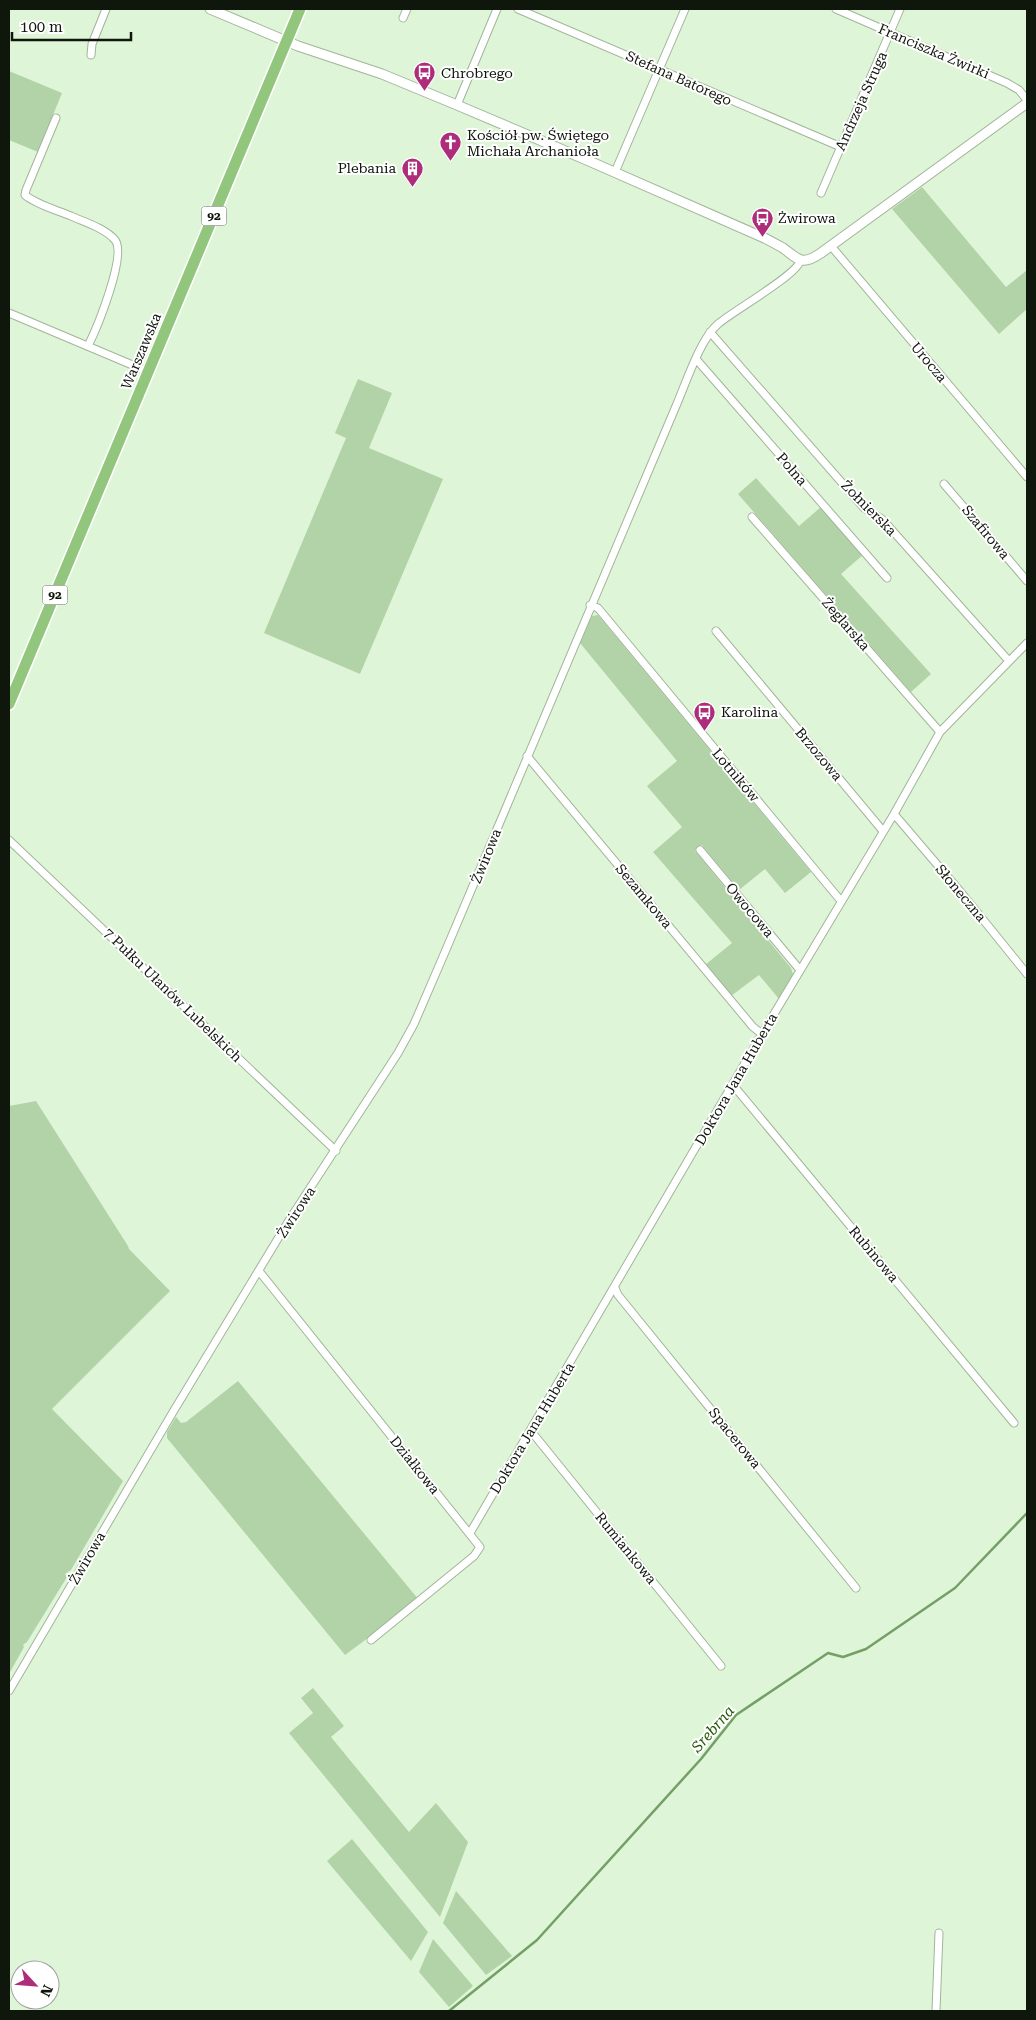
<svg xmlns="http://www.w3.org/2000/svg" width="1036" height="2020" font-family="'Roboto Serif',serif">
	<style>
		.green { fill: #b2d3a7 }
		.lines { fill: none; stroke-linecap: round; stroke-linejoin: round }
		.stream { stroke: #749f66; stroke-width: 2.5 }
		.minor-casing { stroke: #a1b59a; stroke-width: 9 }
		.tertiary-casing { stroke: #a1b59a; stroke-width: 11 }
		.primary-casing { stroke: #fff; stroke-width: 14 }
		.minor { stroke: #fff; stroke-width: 7 }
		.tertiary { stroke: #fff; stroke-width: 9 }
		.primary { stroke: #93c67d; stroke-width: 11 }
		.labels { text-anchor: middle; stroke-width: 4; stroke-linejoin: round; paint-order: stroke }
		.shield { fill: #fff; stroke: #575c55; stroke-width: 1 }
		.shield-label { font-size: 12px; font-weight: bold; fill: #0f160c }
		.street-label { font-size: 14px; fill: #0f160c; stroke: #fff }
		.poi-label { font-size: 14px; fill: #0f160c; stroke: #fff; text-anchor: start }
		.water-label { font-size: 15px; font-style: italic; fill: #235906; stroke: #fff }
	</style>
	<rect width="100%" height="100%" fill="#dff5d8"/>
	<!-- green -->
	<path class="green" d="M9,71L62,93L38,152L9,140Z
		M922,187L1006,287L1027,270V309L999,334L892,209Z
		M358,379L392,393L369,448L443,479L360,674L264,633L346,438L335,433Z
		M756,478L799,526L822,506L864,554L841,574L931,674L911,692L738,494Z
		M598,615L811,872L785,893L765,869L739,890L702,845L695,851L791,968L793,974L779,999L759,975L731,996L705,965L732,943L653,852L682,827L647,786L677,761L580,643L592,616Z
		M36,1101L128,1246L129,1249L170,1291L52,1409L123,1481L71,1570L65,1574L67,1577L27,1642L23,1645L24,1647L9,1674V1106Z
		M238,1381L419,1600L345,1655L167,1438V1432L176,1417L181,1423L186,1422Z
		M313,1688L344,1726L331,1737L409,1832L436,1803L468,1842L440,1917L289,1733L313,1713L301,1698Z
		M352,1839L428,1932L411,1961L327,1861Z
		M456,1891L512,1956L486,1975L443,1923Z
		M433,1939L473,1986L449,2007L419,1972Z"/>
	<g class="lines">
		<!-- stream -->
		<path class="stream" d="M449,2011L537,1940L701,1759L736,1715L828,1653L843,1657L866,1649L955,1588L1027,1513"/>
		<defs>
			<path id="minor" d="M518,9L841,147
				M836,9L1007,83L1019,90L1027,100
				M403,18L407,9
				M91,55L92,44L106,9
				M457,105L497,9
				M56,118L26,190L25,195C37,205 57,210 71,216C84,222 105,228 115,240C127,255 97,328 88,346
				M615,172L685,9
				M821,193L900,9
				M831,246L1027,477
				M9,313L149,372
				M710,332L864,508L882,519L1009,661
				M696,359L887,578
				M944,484L1027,581
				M752,517L940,732
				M590,605L598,608L841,901
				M716,631L883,831
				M527,756L753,1027L762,1034
				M894,814L964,896L1027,974
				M9,840L336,1151
				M700,850L800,970
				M733,1085L1014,1423
				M259,1271L480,1547L474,1556L371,1640
				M615,1288L618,1295L856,1588
				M531,1431L721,1666
				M470,1533L762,1034L894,814L940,732L1027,643
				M9,1691L173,1412L288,1222L398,1053L414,1024L445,952L676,406C686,383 700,339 718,324C733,311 797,275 800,261
				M936,2011L939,1933"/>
			<path id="tertiary" d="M210,9L298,46L382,74L457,105L589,161L762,237C769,240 776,244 783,248C799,260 802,266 821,253L1027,103"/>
			<path id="primary" d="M9,704L300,9"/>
		</defs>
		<!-- minor casing -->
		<use href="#minor" class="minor-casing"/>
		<!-- tertiary casing -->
		<use href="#tertiary" class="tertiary-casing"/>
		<!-- primary casing -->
		<use href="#primary" class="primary-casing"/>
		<!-- minor -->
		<use href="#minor" class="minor"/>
		<!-- tertiary -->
		<use href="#tertiary" class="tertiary"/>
		<!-- primary -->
		<use href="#primary" class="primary"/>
	</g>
	<!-- icons -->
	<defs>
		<symbol id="bus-pin" viewBox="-11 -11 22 30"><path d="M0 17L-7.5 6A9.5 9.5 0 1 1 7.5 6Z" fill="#ad2d7b" stroke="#fff"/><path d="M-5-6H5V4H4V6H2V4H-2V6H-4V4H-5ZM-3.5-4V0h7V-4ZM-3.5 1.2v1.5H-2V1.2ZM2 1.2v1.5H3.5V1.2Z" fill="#fff"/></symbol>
		<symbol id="church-pin" viewBox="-11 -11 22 30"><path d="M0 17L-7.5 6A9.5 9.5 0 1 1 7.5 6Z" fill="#ad2d7b" stroke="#fff"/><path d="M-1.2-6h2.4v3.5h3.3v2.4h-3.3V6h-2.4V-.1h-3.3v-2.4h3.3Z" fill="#fff"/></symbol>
		<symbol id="building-pin" viewBox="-11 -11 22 30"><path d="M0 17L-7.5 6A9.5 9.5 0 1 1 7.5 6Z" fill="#ad2d7b" stroke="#fff"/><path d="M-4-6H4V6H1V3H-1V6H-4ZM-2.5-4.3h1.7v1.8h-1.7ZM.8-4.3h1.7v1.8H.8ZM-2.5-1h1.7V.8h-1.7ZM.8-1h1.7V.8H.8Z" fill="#fff"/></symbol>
	</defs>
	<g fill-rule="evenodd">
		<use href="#bus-pin" x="412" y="60" width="25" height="34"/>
		<use href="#church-pin" x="438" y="130" width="25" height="34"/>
		<use href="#building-pin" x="400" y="156" width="25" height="34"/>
		<use href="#bus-pin" x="750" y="206" width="25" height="34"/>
		<use href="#bus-pin" x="692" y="700" width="25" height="34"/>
	</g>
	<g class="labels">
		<!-- shield labels -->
		<g class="shield">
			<rect x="201.5" y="206.5" width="25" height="19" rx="4"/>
			<rect x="42.5" y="585.5" width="25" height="19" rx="4"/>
		</g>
		<g class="shield-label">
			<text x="214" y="220">92</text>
			<text x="55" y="599">92</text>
		</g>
		<!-- street labels -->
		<g class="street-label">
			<text transform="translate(934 51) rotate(23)" y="5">Franciszka Żwirki</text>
			<text transform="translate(679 78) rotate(24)" y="5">Stefana Batorego</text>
			<text transform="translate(861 101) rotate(-66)" y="5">Andrzeja Struga</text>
			<text transform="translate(141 351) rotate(-67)" y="5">Warszawska</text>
			<text transform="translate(929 362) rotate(50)" y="5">Urocza</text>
			<text transform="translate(792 469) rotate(49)" y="5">Polna</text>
			<text transform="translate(869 508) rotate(45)" y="5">Żołnierska</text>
			<text transform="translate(986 532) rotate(50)" y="5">Szafirowa</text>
			<text transform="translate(846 624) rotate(49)" y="5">Żeglarska</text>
			<text transform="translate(819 754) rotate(50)" y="5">Brzozowa</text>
			<text transform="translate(736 775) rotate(50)" y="5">Lotników</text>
			<text transform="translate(486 856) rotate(-68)" y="5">Żwirowa</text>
			<text transform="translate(961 893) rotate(50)" y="5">Słoneczna</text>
			<text transform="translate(644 896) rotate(50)" y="5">Sezamkowa</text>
			<text transform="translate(750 910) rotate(50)" y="5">Owocowa</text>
			<text transform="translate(173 995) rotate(44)" y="5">7 Pułku Ułanów Lubelskich</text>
			<text transform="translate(736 1079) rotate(-60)" y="5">Doktora Jana Huberta</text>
			<text transform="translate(296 1212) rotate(-57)" y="5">Żwirowa</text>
			<text transform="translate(874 1254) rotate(50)" y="5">Rubinowa</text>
			<text transform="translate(532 1428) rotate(-59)" y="5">Doktora Jana Huberta</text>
			<text transform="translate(735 1438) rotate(51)" y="5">Spacerowa</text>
			<text transform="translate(415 1465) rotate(51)" y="5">Działkowa</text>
			<text transform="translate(626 1548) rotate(51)" y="5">Rumiankowa</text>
			<text transform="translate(87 1558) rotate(-60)" y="5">Żwirowa</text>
		</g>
		<!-- poi labels -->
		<g class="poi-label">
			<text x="441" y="78">Chrobrego</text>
			<text x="467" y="140">Kościół pw. Świętego<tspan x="467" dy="16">Michała Archanioła</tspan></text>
			<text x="396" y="173" text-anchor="end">Plebania</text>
			<text x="778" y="223">Żwirowa</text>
			<text x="721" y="717">Karolina</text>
		</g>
		<!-- water labels -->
		<g class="water-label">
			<text transform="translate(713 1729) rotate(-49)" y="5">Srebrna</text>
		</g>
	</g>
	<!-- border -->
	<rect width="1036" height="2020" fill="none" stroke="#0f160c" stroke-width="20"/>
	<!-- north arrow -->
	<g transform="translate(35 1985) rotate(116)"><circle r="24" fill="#ffffff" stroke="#9fa29e"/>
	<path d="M0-4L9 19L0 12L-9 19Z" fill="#ad2d7b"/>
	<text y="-8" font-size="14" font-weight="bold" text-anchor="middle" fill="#0f160c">N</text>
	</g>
	<!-- scale -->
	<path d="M12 32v8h119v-8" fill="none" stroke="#0f160c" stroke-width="2.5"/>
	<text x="20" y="32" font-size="15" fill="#0f160c" stroke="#ffffff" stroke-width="4" paint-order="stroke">100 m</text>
</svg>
